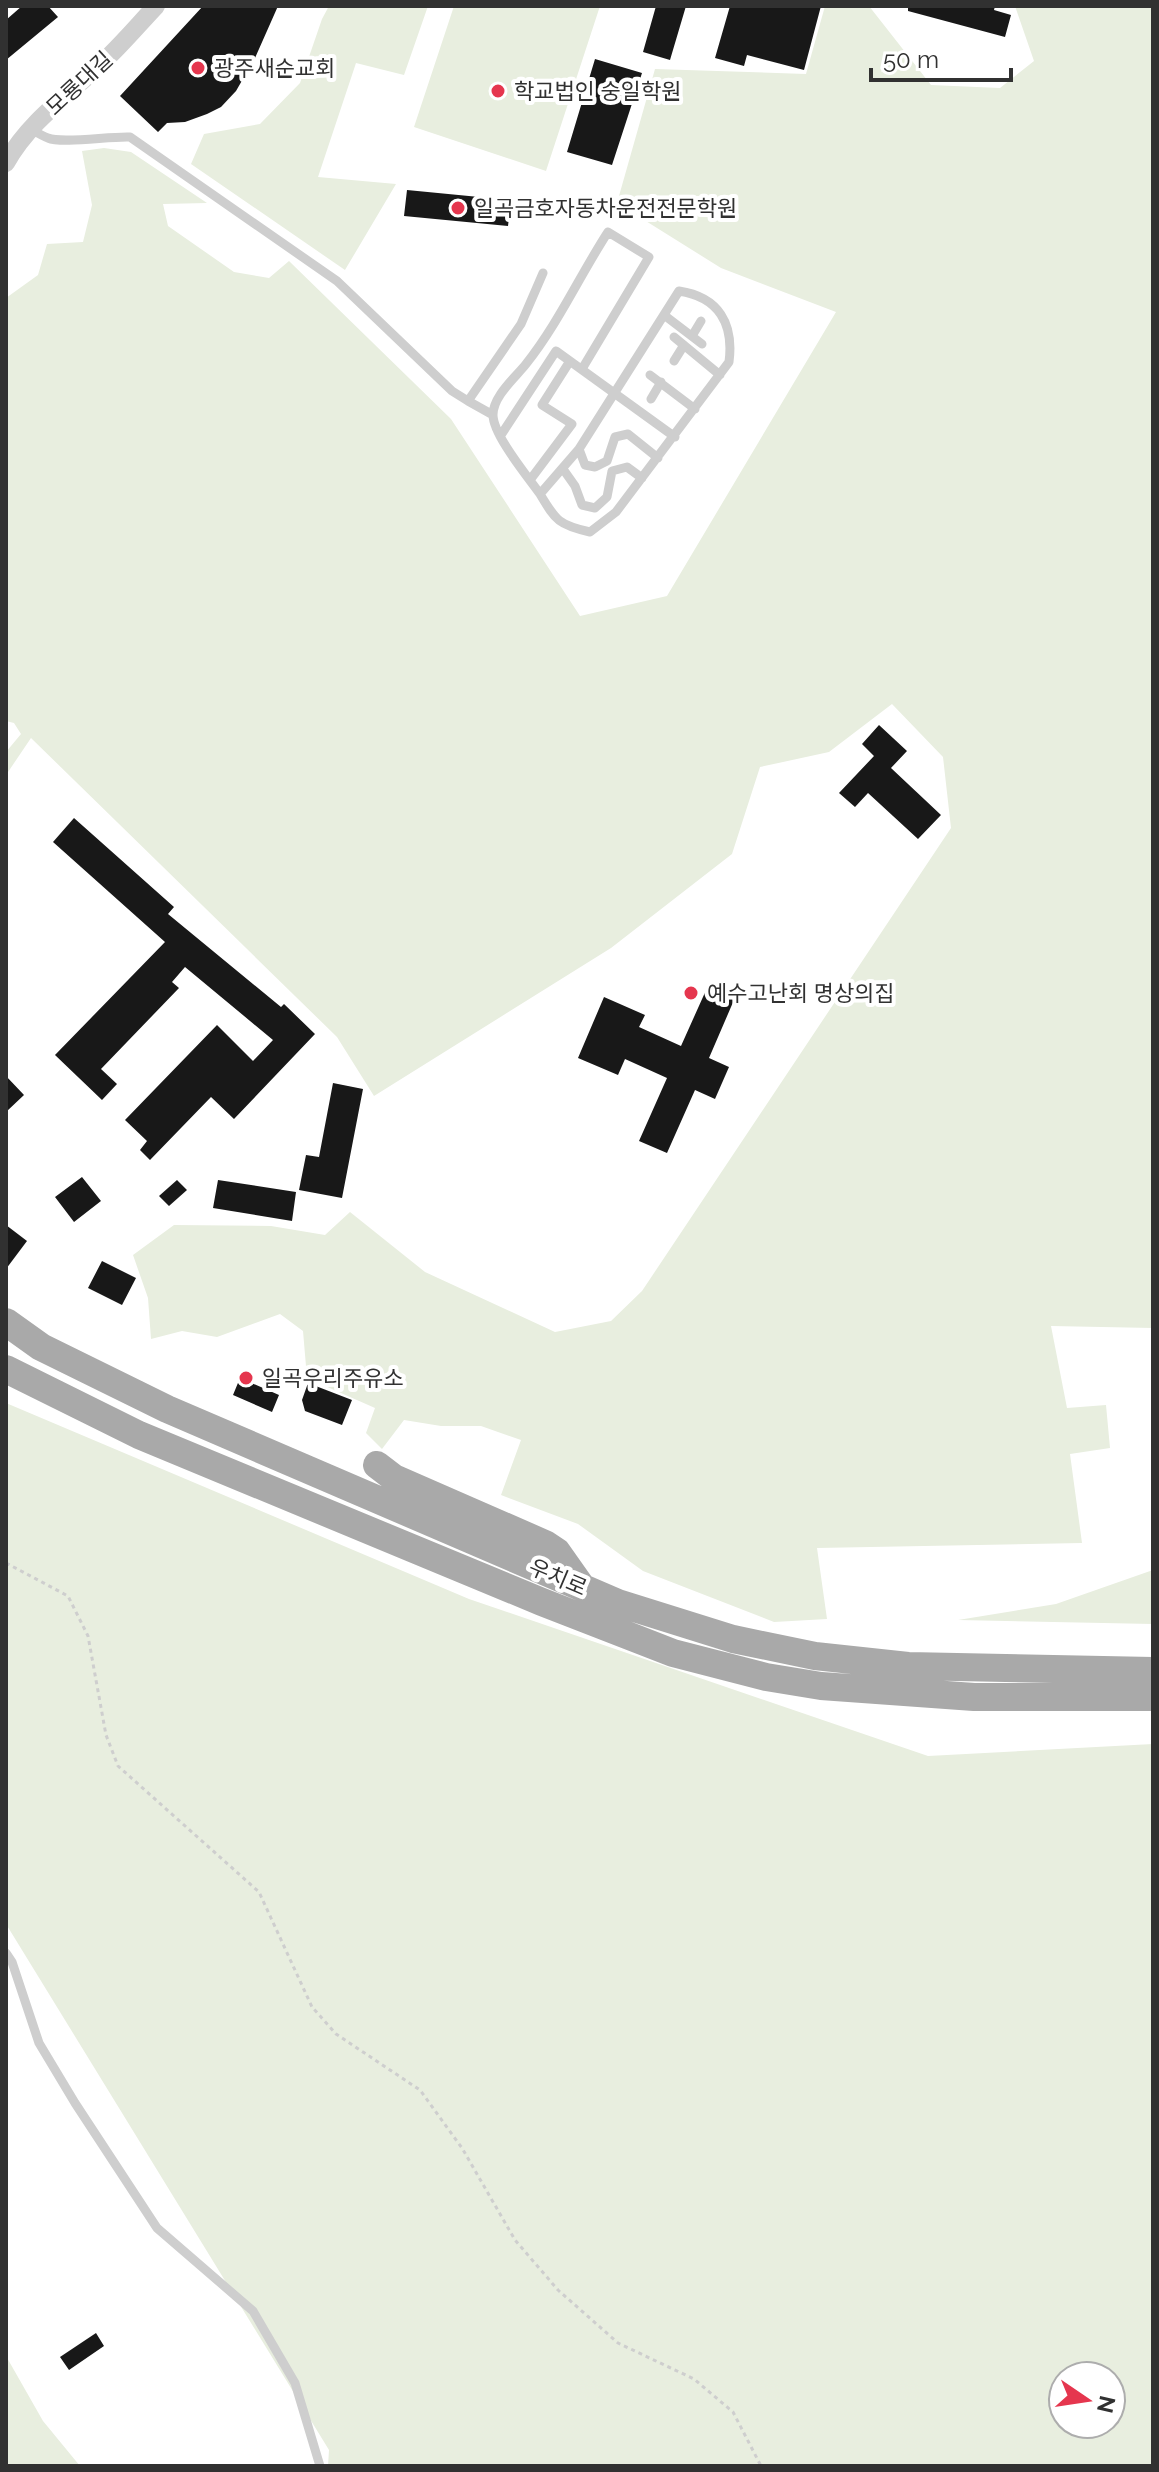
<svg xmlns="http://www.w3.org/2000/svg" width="1159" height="2472" font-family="Raleway,'Noto Sans KR',sans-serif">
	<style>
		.green { fill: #e8eedf; fill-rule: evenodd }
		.building { fill: #181818 }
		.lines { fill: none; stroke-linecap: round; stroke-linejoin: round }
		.path { stroke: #cecece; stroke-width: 3; stroke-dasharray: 4 4; stroke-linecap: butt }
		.service { stroke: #cecece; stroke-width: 9 }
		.minor { stroke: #cecece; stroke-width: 18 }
		.primary { stroke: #a9a9a9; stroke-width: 28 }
		.poi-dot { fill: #e5364e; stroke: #fff; stroke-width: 3 }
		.labels { text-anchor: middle; stroke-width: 8; stroke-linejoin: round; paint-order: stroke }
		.poi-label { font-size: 22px; fill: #313131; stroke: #fff; text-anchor: start }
		.street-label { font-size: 22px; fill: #313131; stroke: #fff }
	</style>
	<rect width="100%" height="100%" fill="#fff"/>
	<!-- green -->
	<path class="green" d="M329,6H428L404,75L356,63L318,177L396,184L345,270L191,164L204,134L260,124L300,83L322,19Z
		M454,6H600L546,171L414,127Z
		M825,6H869L931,85L1000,88L1034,61L1015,6H1153V1328L1051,1326L1067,1408L1106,1405L1110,1448L1070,1454L1082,1543L817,1548L827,1619L774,1622L643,1571L578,1524L501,1495L521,1440L481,1426H441L404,1420L382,1449L366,1433L375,1408L307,1378L303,1331L280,1314L217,1337L182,1331L151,1339L148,1298L133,1255L174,1225L271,1226L325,1235L350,1212L425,1272L555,1332L611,1321L642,1291L951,828L943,757L892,704L829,752L760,767L732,854L611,948L374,1096L337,1037L31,738L6,775V752L21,734L14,723L6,721V298L38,275L47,244L83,242L92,205L82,151L104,148L131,152L207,203L163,204L168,226L234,272L269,278L289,261L451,419L580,616L667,596L836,312L721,268L617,203L655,69L806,74Z
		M6,1403L469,1599L928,1756L1153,1744V2466H328L329,2450L6,1924ZM1063,2376H1111V2424H1063Z
		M1153,1570V1624L958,1620L1056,1604Z
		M6,2356L43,2421L80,2466H6Z"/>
	<!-- building -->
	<path class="building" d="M22,6H48L58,17L6,60V20Z
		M203,6H278L255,58L236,91L221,107L207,114L185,122L167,123L158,132L120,96Z
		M656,6H686L670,60L643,52Z
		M730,6H821L804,70L747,55L744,66L715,58Z
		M908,6H995L994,10L1011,15L1005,37L908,11Z
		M595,59L642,73L612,165L567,152Z
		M407,190L511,200L508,226L404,216Z
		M879,725L907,751L891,768L941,815L918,839L868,793L855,807L839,793L874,756L862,744Z
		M74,818L174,907L168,914L281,1007L284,1004L315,1034L234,1119L211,1097L150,1160L140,1150L147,1141L125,1120L217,1025L253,1061L273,1040L185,967L172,982L179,988L101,1069L117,1084L102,1100L55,1055L165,942L53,842Z
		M707,988L734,1000L709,1058L729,1067L715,1099L695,1090L667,1153L639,1141L667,1078L625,1059L618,1075L578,1058L604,997L645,1015L639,1027L681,1046Z
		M6,1076L24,1095L6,1112Z
		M333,1083L363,1089L342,1198L299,1190L306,1155L319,1157Z
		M82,1177L101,1201L74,1222L55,1197Z
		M177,1180L187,1190L169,1206L159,1196Z
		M218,1180L296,1192L292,1221L213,1208Z
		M6,1225L27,1241L6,1269Z
		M102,1261L136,1278L122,1305L88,1288Z
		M240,1378L279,1395L272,1412L233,1395Z
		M308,1383L352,1400L342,1425L305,1411L302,1400Z
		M96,2333L104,2346L69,2370L60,2357Z"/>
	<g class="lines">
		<!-- path -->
		<path class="path" d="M6,1563L68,1596L88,1636L106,1735L118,1766L259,1892L312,2007L336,2034L420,2090L462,2148L515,2240L558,2290L618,2343L694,2379L733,2412L761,2466"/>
		<!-- service -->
		<path class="service" d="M31,129C36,132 42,136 48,138C62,144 110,136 130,137L337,281L452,391L468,401L521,324L543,273
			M679,291C719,297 734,324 729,362L616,512L590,532C559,525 556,521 540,494L579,449Z
			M664,315L702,344
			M692,336L701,321
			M674,337L720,375
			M674,361L684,345
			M650,375L695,409
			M651,399L661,382
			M468,401L493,415
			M501,435L556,351L675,437
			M579,449L585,465L595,467L607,461L615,437L628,434L658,458
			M563,469L575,486L582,505L595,508L607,497L612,471L627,467L642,478
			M530,480L572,424L542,405L570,361
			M540,494C528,477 493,435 493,415C493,396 515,378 526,364C558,324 580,275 608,232L649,257L582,369
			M6,1953L12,1962L39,2043L75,2103L157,2228L253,2311L295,2383L320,2466"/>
		<!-- minor -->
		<path class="minor" d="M6,163C29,121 71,93 105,60C123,43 139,24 156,6"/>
		<!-- primary -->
		<path class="primary" d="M6,1322L41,1347L167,1409L618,1603L733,1639L815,1656L908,1666L1153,1671
			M6,1369L139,1435L542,1602L673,1653L766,1677L821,1686L974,1697H1153
			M377,1465L394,1478L545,1544L557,1552L581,1586"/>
	</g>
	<!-- markers -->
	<g class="poi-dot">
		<circle cx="198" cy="68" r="8"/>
		<circle cx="498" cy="91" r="8"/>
		<circle cx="458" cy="208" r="8"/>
		<circle cx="691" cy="993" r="8"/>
		<circle cx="246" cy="1378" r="8"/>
	</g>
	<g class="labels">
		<!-- poi labels -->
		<g class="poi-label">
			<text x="214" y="76">광주새순교회</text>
			<text x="514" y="99">학교법인 숭일학원</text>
			<text x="474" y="216">일곡금호자동차운전전문학원</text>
			<text x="707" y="1001">예수고난회 명상의집</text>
			<text x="262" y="1386">일곡우리주유소</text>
		</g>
		<!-- street labels -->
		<g class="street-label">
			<text transform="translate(79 83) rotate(-43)" y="8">모룡대길</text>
			<text transform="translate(558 1577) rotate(23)" y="8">우치로</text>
		</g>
	</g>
	<!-- border -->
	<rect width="1159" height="2472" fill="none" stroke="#313131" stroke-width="16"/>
	<!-- north arrow -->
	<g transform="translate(1087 2400) rotate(103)"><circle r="38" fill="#ffffff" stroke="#adadad" stroke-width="2"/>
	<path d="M0-6L14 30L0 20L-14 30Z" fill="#e5364e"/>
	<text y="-12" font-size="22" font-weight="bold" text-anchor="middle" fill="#313131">N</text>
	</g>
	<!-- scale -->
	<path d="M871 68v12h140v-12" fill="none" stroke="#313131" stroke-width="4"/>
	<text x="883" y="68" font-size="24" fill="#313131" stroke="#ffffff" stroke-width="6" paint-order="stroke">50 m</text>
</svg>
